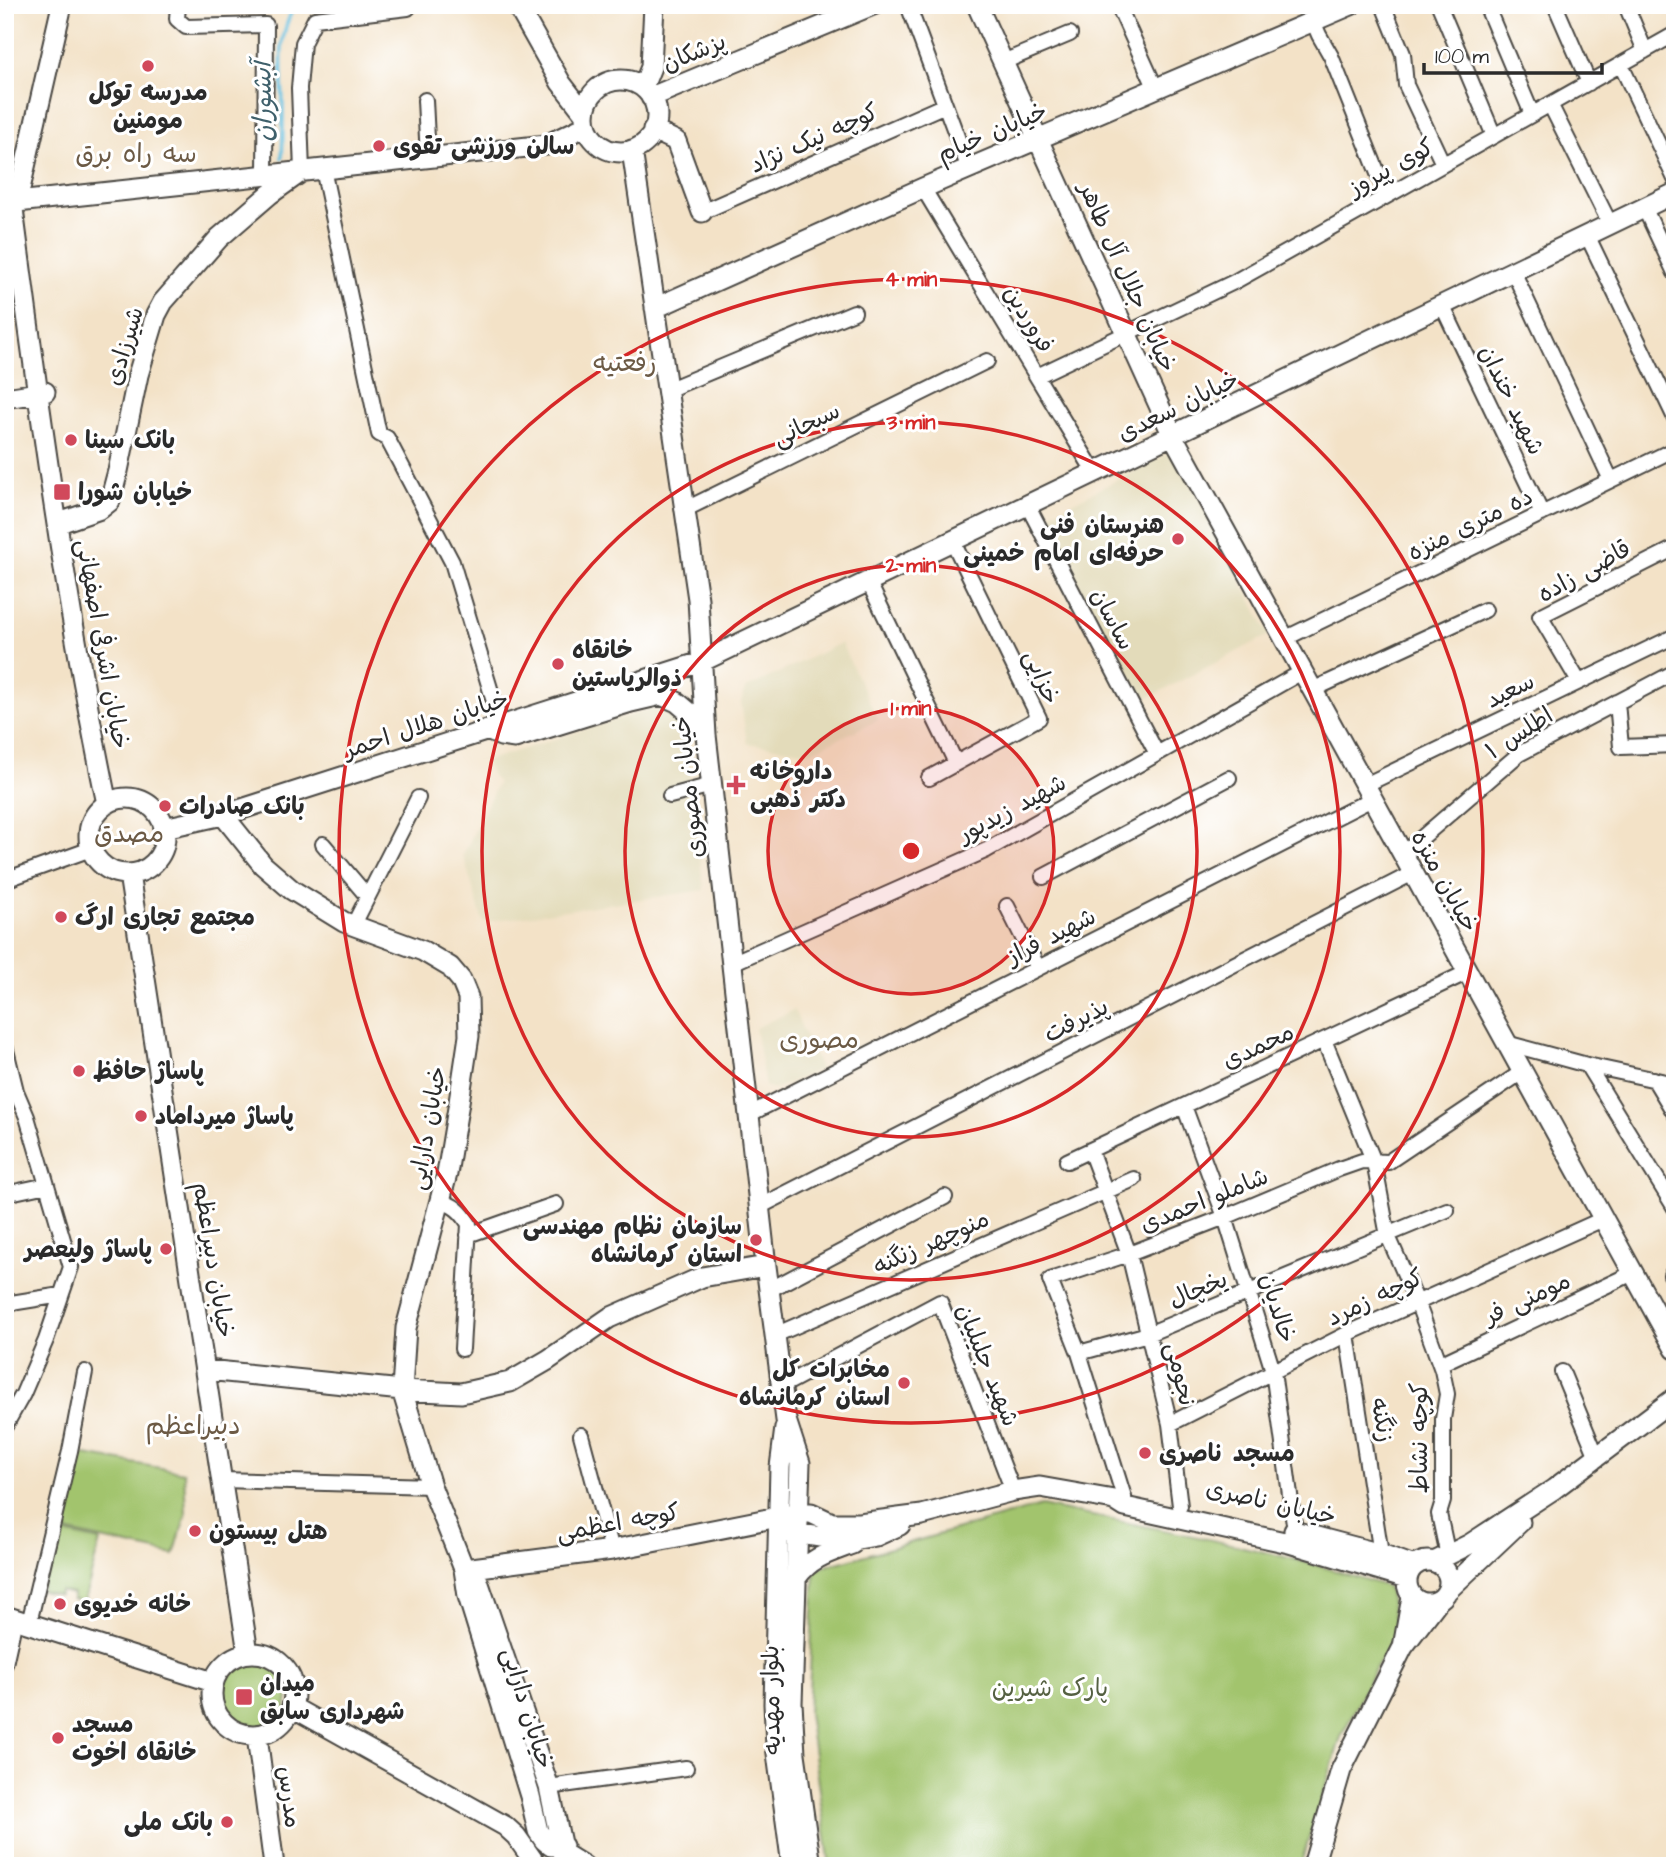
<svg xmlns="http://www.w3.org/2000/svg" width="1680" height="1871" font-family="'Architects Daughter','Playpen Sans Arabic',sans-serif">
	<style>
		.built { fill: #e3dbba }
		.green { fill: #a2c46d; stroke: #66784c; stroke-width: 2 }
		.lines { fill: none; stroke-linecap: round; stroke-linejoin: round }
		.stream { stroke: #64c1e2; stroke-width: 3.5 }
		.street-casing { stroke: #494642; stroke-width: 18 }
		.secondary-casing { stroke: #494642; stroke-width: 23 }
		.street { stroke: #fff; stroke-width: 14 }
		.secondary { stroke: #fff; stroke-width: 19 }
		.ring { fill: none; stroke: #d62828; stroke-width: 3.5 }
		.poi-dot { fill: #d1495b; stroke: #fff; stroke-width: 2.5 }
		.labels { text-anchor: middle; stroke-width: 6; stroke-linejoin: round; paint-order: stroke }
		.street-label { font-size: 24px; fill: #2b2b2b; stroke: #fff }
		.poi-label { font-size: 24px; font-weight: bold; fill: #2b2b2b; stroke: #fff; text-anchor: start }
		.park-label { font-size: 24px; fill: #556142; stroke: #fff }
		.water-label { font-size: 26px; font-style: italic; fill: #3f606b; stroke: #fff }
		.neighbourhood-label { font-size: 26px; fill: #6c5a45; stroke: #fff }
		.centre { fill: #d62828; stroke: #fff; stroke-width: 3.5 }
		.ring-label { font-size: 21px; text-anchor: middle; font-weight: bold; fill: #d62828; stroke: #fff; stroke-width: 6; stroke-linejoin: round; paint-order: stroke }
	</style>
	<rect width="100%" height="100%" fill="#fff"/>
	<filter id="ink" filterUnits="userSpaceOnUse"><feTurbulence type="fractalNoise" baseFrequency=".0143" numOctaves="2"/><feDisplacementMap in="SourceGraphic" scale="14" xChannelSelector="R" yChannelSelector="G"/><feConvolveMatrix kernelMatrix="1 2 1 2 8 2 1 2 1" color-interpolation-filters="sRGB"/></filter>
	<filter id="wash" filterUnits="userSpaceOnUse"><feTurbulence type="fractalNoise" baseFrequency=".00686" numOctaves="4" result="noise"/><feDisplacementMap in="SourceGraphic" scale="28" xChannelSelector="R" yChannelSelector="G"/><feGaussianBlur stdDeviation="1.57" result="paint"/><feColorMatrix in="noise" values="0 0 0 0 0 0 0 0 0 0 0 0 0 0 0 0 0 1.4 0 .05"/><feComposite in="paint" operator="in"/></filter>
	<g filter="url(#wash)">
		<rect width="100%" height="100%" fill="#f3e2c7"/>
		<!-- built -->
		<path class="built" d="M1174,451L1269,635L1136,704L1043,525L1046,516Z
			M841,643L878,720L810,752L747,743L741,702L745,689Z
			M647,710L665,711L684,727L704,890L483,922L463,855L498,782L493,778L485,761Z
			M794,1010L820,1069L775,1089L765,1086L755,1028Z"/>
		<!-- green -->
		<path class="green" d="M74,1453L184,1472L186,1514L174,1555L56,1529Z
			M1041,1506C1158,1529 1275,1549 1388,1587L1397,1636L1373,1672L1341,1737L1300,1866H830L808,1713L815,1569Z
			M55,1531L100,1541L84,1602L72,1599L73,1594L60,1591L59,1595L41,1591Z
			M216 1695a36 36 0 1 1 72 0a36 36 0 1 1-72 0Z"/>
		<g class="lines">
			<!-- stream -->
			<path class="stream" d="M282,158C283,142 283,125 283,108C283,70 275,41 295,5"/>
		</g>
	</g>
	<g filter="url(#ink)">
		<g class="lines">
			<defs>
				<path id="street" d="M178,5L177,19L186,27L266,25L265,175
					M908,5L969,169
					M1118,5L1156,89
					M1383,5L1403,54L1406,85L1443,164
					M1439,5L1494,136
					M1486,5L1532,114
					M1555,5L1589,83
					M1626,5L1645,51
					M1313,21L1319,35L1331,56L1387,196
					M1003,62L1070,34
					M1621,65L1675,179
					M425,100L428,158
					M1550,104L1610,224
					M323,169L379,434L387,438L452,562L501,725
					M302,172L299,88L303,43L315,19L408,8
					M923,188L1095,473
					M1644,207L1675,273
					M702,212L945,105
					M1587,235L1675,418
					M1513,271L1611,480
					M1442,305L1542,514
					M1037,376L1234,282L1675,34
					M667,390L854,312
					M1028,506L1157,754
					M684,510L987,361
					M869,583L956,763
					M1284,639L1675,449
					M1579,682L1540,616L1675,548
					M1312,690L1485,610
					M1617,702L1621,747L1675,745
					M929,778L1039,718L953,542
					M1365,785L1675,636
					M670,796L712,785
					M323,844L367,896
					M1403,854L1519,754L1675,672
					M1043,877L1229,778
					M5,880L91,849
					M1007,906L1038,968
					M353,926L418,798
					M732,963L987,850L1302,672
					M1324,1040L1374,1162L1388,1236L1417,1302L1442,1370L1447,1394L1443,1419V1501L1439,1514L1448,1556
					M1506,1043L1587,1065L1675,1084
					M5,1046L16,1091L27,1117L71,1267L46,1340L23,1394L5,1426
					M1587,1065L1675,1208
					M1654,1079L1675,1114
					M1184,1106L1225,1217L1273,1371L1295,1531
					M750,1114L1372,799
					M1090,1150L1129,1254L1170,1424L1180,1506
					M1067,1161L1468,972
					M5,1194L47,1185
					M440,1201C454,1205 461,1211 469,1224L462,1349
					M759,1207L1413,873
					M468,1235L556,1204
					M1671,1275L1675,1273
					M769,1290L945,1197
					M5,1304L61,1295
					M1347,1334L1381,1554
					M775,1335L1134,1179
					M1079,1353L1148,1334L1447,1210
					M1440,1364L1633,1273
					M1562,1372L1597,1457
					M782,1386L940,1302L1013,1491
					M1170,1424L1347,1334L1603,1219
					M581,1435L612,1550
					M223,1480L431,1486
					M1125,1507L1124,1497L1079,1353L1050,1280L1129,1254L1225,1217L1339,1169L1362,1161L1388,1162L1522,1072
					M29,1623L70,1451L85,1372
					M5,1664L15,1619
					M549,1787L686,1768
					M557,1865V1866"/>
				<path id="secondary" d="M62,5L17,202L13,209C39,408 66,607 107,804
					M517,5L561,83L585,114
					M977,5L1173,436L1675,1349
					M585 116a36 36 0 1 1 72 0a36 36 0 1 1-72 0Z
					M643,87L651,67L654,5
					M651,97L873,5
					M653,130L676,141L702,212
					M632,150L698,599L706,735L766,1266L786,1420L800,1463L792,1703L795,1754L811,1866
					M17,202L546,145L586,126
					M655,308L923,188L1351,5
					M5,398L45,392
					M65,521L100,509L110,501L118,471L138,375L156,315L163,302L219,238L270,194L301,172
					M487,730L501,736L515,738L631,702L661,695L677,702L690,713L706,735
					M89 836a38 38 0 1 1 76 0a38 38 0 1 1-76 0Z
					M223,815L263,865L292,890L344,922L423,951L450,967L461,980L468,997L469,1036L459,1102L447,1174L406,1328L402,1390L431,1486L464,1569L468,1596L530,1796L538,1831L544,1840L551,1846H563
					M164,828L223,815L701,662L1675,193
					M129,874L248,1653
					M207,1370L402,1390L461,1393L510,1382L548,1360L609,1318L702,1277L766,1266
					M785,1428L780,1467L774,1704L776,1746L792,1866
					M1294,1531L1381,1554L1414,1566
					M787,1532L847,1541L876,1536L900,1525
					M1407 1582a21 21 0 1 1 42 0a21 21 0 1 1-42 0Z
					M1434,1562L1470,1544L1554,1489L1675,1398
					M464,1569L612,1550L798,1513H811L832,1523H859L922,1515L1013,1491L1040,1487L1114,1500L1125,1507L1289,1543L1407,1578
					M464,1569L477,1578L549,1787L563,1853
					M797,1577C811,1557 831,1552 852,1544
					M1447,1591L1520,1522
					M1412,1597L1403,1647L1438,1601
					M5,1616L213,1682
					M212 1694a41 41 0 1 1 82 0a41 41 0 1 1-82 0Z
					M292,1707L505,1826L516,1836L537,1866
					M257,1736L274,1866
					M563,1853L584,1866
					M1313,1866L1341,1770L1403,1647"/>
			</defs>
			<!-- street casing -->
			<use href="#street" class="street-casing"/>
			<!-- secondary casing -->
			<use href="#secondary" class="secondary-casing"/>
			<!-- street -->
			<use href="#street" class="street"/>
			<!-- secondary -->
			<use href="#secondary" class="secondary"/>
		</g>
	</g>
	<!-- distance rings -->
	<circle cx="911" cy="851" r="143" fill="#d62828" fill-opacity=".12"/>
	<g class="ring">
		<circle cx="911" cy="851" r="143"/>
		<circle cx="911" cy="851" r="286"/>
		<circle cx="911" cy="851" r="429"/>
		<circle cx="911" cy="851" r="572"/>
	</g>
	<!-- markers -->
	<g class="poi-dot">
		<circle cx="148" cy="66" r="7"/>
		<circle cx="379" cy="146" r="7"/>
		<circle cx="71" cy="440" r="7"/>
		<rect x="53" y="483" width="18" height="18" rx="3.5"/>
		<circle cx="1178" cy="539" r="7"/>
		<circle cx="558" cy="664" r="7"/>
		<path d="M732.5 774.5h7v7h7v7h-7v7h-7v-7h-7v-7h7z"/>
		<circle cx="165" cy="806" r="7"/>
		<circle cx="61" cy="917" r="7"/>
		<circle cx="79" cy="1071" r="7"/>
		<circle cx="141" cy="1116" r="7"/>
		<circle cx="756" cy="1240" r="7"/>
		<circle cx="166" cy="1249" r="7"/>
		<circle cx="904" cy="1383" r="7"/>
		<circle cx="1145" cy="1453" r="7"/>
		<circle cx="195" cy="1531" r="7"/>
		<circle cx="60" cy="1604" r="7"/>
		<rect x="235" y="1688" width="18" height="18" rx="3.5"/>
		<circle cx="58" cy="1738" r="7"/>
		<circle cx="227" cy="1822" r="7"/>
	</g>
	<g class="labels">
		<!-- street labels -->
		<g class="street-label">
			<text transform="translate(694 52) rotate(-22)" y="8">پزشکان</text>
			<text transform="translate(992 132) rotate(-23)" y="8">خیابان خیام</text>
			<text transform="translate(814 138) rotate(-24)" y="8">کوچه نیک نژاد</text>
			<text transform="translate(1391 167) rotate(-29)" y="8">کوی پیروز</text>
			<text transform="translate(1128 277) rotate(66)" y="8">خیابان جلال آل طاهر</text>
			<text transform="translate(1029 319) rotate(59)" y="8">فروردین</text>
			<text transform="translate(124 346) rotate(-73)" y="8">شیرزادی</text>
			<text transform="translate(1512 400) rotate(64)" y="8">شهید خندان</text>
			<text transform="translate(1178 406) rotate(-26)" y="8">خیابان سعدی</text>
			<text transform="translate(806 424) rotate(-26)" y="8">سبحانی</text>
			<text transform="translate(1470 524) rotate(-26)" y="8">ده متری منزه</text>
			<text transform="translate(1584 571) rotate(-29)" y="8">قاضی زاده</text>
			<text transform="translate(1113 619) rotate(62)" y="8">ساسان</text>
			<text transform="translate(103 644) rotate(80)" y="8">خیابان اشرفی اصفهانی</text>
			<text transform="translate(1042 677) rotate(68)" y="8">خزایی</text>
			<text transform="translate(1510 690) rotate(-26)" y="8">سعید</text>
			<text transform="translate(426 724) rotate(-18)" y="8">خیابان هلال احمر</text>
			<text transform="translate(1519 733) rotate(-33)" y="8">اطلس ۱</text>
			<text transform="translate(688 787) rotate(-96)" y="8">خیابان مصوری</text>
			<text transform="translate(1012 808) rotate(-28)" y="8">شهید زیدپور</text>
			<text transform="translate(1445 881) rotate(61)" y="8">خیابان منزه</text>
			<text transform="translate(1051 936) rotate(-27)" y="8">شهید فراز</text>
			<text transform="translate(1076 1020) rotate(-27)" y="8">پذیرفت</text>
			<text transform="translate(1258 1046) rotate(-25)" y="8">محمدی</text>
			<text transform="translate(427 1128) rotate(-80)" y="8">خیابان دارایی</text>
			<text transform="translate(1204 1200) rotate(-22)" y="8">شاملو احمدی</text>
			<text transform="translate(931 1242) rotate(-24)" y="8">منوچهر زنگنه</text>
			<text transform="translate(214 1260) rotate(81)" y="8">خیابان دبیراعظم</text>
			<text transform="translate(1198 1289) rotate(-22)" y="8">یخچال</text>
			<text transform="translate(1375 1297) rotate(-25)" y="8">کوچه زمرد</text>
			<text transform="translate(1527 1298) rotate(-25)" y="8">مومنی فر</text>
			<text transform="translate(1278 1308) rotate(73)" y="8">خالدیان</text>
			<text transform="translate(988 1365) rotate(68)" y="8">شهید جلیلیان</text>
			<text transform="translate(1181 1374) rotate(77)" y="8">نجومی</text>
			<text transform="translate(1383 1420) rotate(81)" y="8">زنگنه</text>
			<text transform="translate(1419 1438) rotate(-90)" y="8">کوچه نشاط</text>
			<text transform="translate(1271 1502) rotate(13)" y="8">خیابان ناصری</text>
			<text transform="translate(618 1522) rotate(-10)" y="8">کوچه اعظمی</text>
			<text transform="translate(771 1700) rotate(-91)" y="8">بلوار مهدیه</text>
			<text transform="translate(528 1708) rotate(73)" y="8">خیابان دارایی</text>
			<text transform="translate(290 1797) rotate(83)" y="8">مدرس</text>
		</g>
		<!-- poi labels -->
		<g class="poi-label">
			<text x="148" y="100" text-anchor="middle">مدرسه توکل<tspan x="148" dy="28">مومنین</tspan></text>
			<text x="393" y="154">سالن ورزشی تقوی</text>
			<text x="85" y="448">بانک سینا</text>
			<text x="78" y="500">خیابان شورا</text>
			<text x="1164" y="533" text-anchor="end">هنرستان فنی<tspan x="1164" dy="28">حرفه‌ای امام خمینی</tspan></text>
			<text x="572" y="658">خانقاه<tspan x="572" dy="28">ذوالریاستین</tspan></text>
			<text x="750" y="779">داروخانه<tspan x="750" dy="28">دکتر ذهبی</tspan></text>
			<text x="179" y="814">بانک صادرات</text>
			<text x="75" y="925">مجتمع تجاری ارگ</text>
			<text x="93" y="1079">پاساژ حافظ</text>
			<text x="155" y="1124">پاساژ میرداماد</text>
			<text x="742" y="1234" text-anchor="end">سازمان نظام مهندسی<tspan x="742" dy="28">استان کرمانشاه</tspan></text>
			<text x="152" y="1257" text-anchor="end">پاساژ ولیعصر</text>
			<text x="890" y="1377" text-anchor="end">مخابرات کل<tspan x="890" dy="28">استان کرمانشاه</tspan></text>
			<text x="1159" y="1461">مسجد ناصری</text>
			<text x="209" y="1539">هتل بیستون</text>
			<text x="74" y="1612">خانه خدیوی</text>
			<text x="260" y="1691">میدان<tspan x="260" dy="28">شهرداری سابق</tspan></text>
			<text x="72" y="1732">مسجد<tspan x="72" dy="28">خانقاه اخوت</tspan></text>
			<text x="213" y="1830" text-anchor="end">بانک ملی</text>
		</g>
		<!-- park labels -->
		<g class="park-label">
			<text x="1050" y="1696">پارک شیرین</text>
		</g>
		<!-- water labels -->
		<g class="water-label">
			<text transform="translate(262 102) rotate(-91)" y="9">آبشوران</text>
		</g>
		<!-- neighbourhood labels -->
		<g class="neighbourhood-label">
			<text x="136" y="162">سه راه برق</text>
			<text x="625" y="371">رفعتیه</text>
			<text x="129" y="842">مصدق</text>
			<text x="819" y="1048">مصوری</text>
			<text x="193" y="1434">دبیراعظم</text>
		</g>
	</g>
	<circle cx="911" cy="851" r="10" class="centre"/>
	<g class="ring-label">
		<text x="911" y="286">4 min</text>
		<text x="911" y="429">3 min</text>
		<text x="911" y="572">2 min</text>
		<text x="911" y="715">1 min</text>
	</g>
	<!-- margin -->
	<rect width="1680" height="1871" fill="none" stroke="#fff" stroke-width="28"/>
	<!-- scale -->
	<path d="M1424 63v10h178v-10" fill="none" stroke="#2b2b2b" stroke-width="3.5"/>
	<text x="1435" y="63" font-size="21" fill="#2b2b2b" stroke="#ffffff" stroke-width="5" paint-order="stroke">100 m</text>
</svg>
